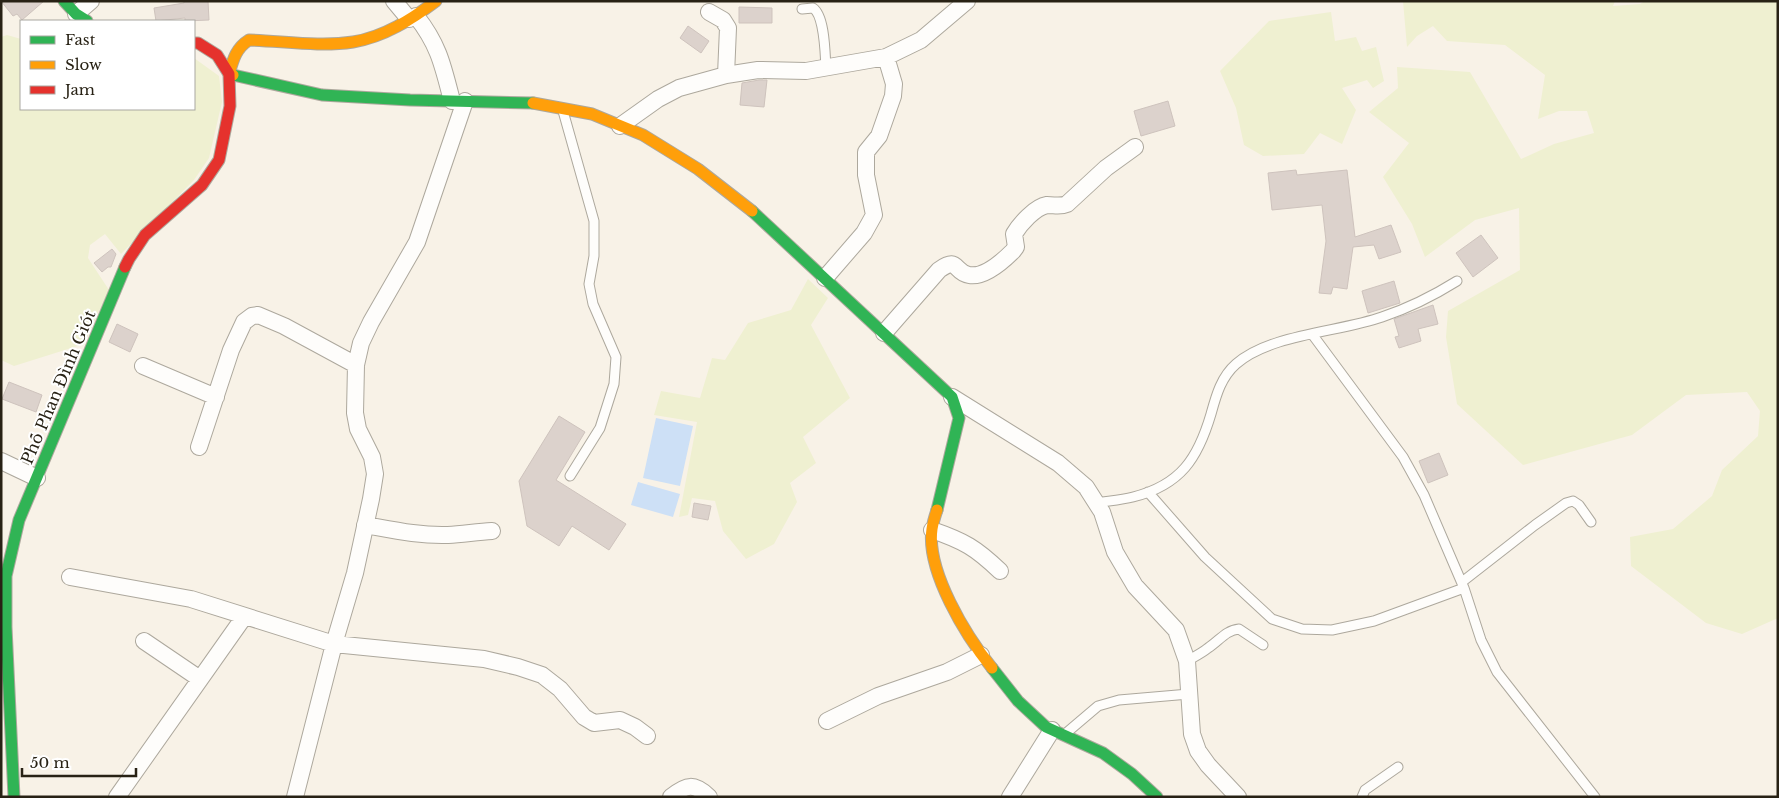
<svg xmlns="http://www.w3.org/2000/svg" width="1779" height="798" font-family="'Libre Baskerville',serif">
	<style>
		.green { fill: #eff0d1 }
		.water { fill: #cde0f6 }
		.building { fill: #dcd2cc; stroke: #cec3bd }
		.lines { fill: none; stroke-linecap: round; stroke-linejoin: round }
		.lane-casing { stroke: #ada89d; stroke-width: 11 }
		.street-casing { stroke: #ada89d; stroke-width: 18 }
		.fast-casing { stroke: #ada89d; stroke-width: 13 }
		.slow-casing { stroke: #ada89d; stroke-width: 13 }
		.jam-casing { stroke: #ada89d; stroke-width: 13 }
		.lane { stroke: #fefdfb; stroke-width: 9 }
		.street { stroke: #fefdfb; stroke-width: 16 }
		.fast { stroke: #30b455; stroke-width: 11 }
		.slow { stroke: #ff9f0a; stroke-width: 11 }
		.jam { stroke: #e5322d; stroke-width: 11 }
		.labels { text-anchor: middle; stroke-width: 4; stroke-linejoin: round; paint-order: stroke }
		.street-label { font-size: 16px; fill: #282215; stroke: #fff }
	</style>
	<rect width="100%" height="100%" fill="#f8f2e7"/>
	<!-- green -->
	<path class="green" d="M1403,1H1615L1613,6L1640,4L1645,1H1778V618L1742,634L1706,623L1631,566L1630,537L1673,529L1712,496L1722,470L1758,436L1760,411L1747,392L1686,395L1632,435L1523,465L1457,404L1446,337L1448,311L1520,270L1519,208L1475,220L1425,257L1412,224L1383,177L1409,143L1369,112L1398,88L1397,67L1470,72L1521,159L1554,144L1594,133L1587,111H1559L1538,119L1545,75L1505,45L1447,41L1433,26L1417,36L1407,47Z
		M1331,12L1335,41L1356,37L1362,51L1376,47L1384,81L1373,88L1367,80L1342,88L1356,110L1342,144L1320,133L1304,154L1263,156L1244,145L1236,108L1220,71L1269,21Z
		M7,35L21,39V109H194V58L219,76L222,102L209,158L194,180L121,254L105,234L90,245L88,258L109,290L84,344L14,366L1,360V37Z
		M808,279L828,298L811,325L850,398L803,437L816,463L790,483L797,502L774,544L746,559L723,531L715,501L692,498L688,515L679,517L697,422L654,415L661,391L700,398L712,358L725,360L748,323L791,310Z"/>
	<!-- water -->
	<path class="water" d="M656,418L693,426L680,486L643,478Z
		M638,482L680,494L673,517L631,505Z"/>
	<!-- building -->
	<path class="building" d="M1,1H44L22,20L17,14L13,16Z
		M184,1H208L209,20L185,21V18L156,21L154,8L184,3Z
		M739,7L772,8V23H739Z
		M688,26L709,41L701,53L680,38Z
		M759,80H767L764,107L740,105L742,83Z
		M1168,101L1175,126L1141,136L1134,111Z
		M1296,170L1297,175L1347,170L1355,237L1391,225L1401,252L1379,259L1374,245L1353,247L1347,289L1333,287L1331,294L1319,293L1326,241L1322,205L1272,210L1268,173Z
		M1481,235L1498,258L1473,277L1456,253Z
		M112,249L116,254L111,267H108L102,272L94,263Z
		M1394,281L1400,303L1368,313L1362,291Z
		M1433,305L1438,324L1418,329L1421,341L1399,348L1395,337L1399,336L1394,319Z
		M117,324L138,334L130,352L109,342Z
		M9,382L42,395L36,412L2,399Z
		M559,416L585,432L556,480L626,524L609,550L572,526L559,546L527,526L519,481Z
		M1439,453L1448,475L1428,483L1419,461Z
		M694,503L711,506L708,520L692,517Z"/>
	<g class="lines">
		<defs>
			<path id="lane" d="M802,9L813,8C825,16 825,54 826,68
				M563,111L594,221V256L589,284L593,304L616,357L614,384L600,428L570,476
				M1312,334L1403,457L1424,495L1464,588L1481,640L1497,672L1595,797
				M1148,492L1205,557L1272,619L1302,629L1332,630L1374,621L1464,588
				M1096,503C1108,501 1121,500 1133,497C1181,485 1198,458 1211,414C1216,396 1221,377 1236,364C1270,334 1340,332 1382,317C1409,308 1433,296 1457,281
				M1462,582L1535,525L1566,503L1573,501L1579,505L1591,522
				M1187,661C1194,657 1202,653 1208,648C1219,641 1226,630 1239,629L1263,645
				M1065,734L1098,706L1119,700L1189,694
				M1362,797L1365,790L1398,767"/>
			<path id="street" d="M394,1L409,19
				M709,12L723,20L728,28L726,75
				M76,14L91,1
				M416,16C439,45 443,66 452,101
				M620,126L658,99L679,88L726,75L758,70L806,71L886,57L921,40L967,1
				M825,278L864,233L874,215L866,175V152L879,136L893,96L894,84L886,57
				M884,333L939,270C959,256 953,272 969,275C984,278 1003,261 1013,251L1016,247L1014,234C1020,224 1035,207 1047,205C1055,205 1060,207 1067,204L1106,168L1135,147
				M143,366L216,397
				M952,397L1058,463L1086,487L1102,512L1115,552L1135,586L1176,630L1187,661L1192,734L1198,751L1208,765L1238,797
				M199,447L231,350L244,322L252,316L258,315L284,326L356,365
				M1,461L37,478
				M365,525C393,530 420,536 448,535C463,534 477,532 492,531
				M932,530C964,541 976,548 1000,571
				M70,577L191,599L334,644L484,659L518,667L542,675L560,689L584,717L594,723L620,720L635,727L647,736
				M144,641L200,679
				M827,721L878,696L947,672L981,655
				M117,797L244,617
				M295,797L334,644L355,573L371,499L375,474L372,457L358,429L355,413L356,365L361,343L371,322L417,242L465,101
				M671,797C687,784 694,783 709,797
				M1010,797L1052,730"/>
			<path id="fast" d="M64,1L76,14L87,21
				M233,75L322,95L410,100L533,103
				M752,211L952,397L959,418L937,510
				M992,668L1018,701L1046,727L1103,753L1132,774L1157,797
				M14,797L6,627V576L19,520L125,267"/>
			<path id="slow" d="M233,75L229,74C233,60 236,48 249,40C283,41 319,47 353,42C384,37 412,19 436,1
				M533,103L592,114L643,135L698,169L752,211
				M937,510C935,516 933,522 932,529C926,571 966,636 992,668"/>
			<path id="jam" d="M125,267L129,259L145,235L202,185L219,160L230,106L229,74L217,55L198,43H194"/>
		</defs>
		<!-- lane casing -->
		<use href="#lane" class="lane-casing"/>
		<!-- street casing -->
		<use href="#street" class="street-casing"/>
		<!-- fast casing -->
		<use href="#fast" class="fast-casing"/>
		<!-- slow casing -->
		<use href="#slow" class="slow-casing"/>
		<!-- jam casing -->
		<use href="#jam" class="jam-casing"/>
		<!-- lane -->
		<use href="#lane" class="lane"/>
		<!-- street -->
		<use href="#street" class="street"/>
		<!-- fast -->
		<use href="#fast" class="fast"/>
		<!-- slow -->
		<use href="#slow" class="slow"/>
		<!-- jam -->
		<use href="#jam" class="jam"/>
	</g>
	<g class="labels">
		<!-- street labels -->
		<g class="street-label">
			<text transform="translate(58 387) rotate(-67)" y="6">Phố Phan Đình Giót</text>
		</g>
	</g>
	<!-- border -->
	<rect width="1779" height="798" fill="none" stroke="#282215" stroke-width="5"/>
	<!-- legend -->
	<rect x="20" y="20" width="175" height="90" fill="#ffffff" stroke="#a9a7a1"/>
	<rect x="30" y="36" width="25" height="8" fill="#30b455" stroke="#a9a7a1"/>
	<text x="65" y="45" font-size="15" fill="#282215">Fast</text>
	<rect x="30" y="61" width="25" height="8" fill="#ff9f0a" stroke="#a9a7a1"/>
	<text x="65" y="70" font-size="15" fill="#282215">Slow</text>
	<rect x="30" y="86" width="25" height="8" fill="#e5322d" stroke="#a9a7a1"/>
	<text x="65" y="95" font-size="15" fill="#282215">Jam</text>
	<!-- scale -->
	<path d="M22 768v8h114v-8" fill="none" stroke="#282215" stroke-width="2.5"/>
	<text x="30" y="768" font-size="15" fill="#282215" stroke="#ffffff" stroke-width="4" paint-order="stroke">50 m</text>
</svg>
